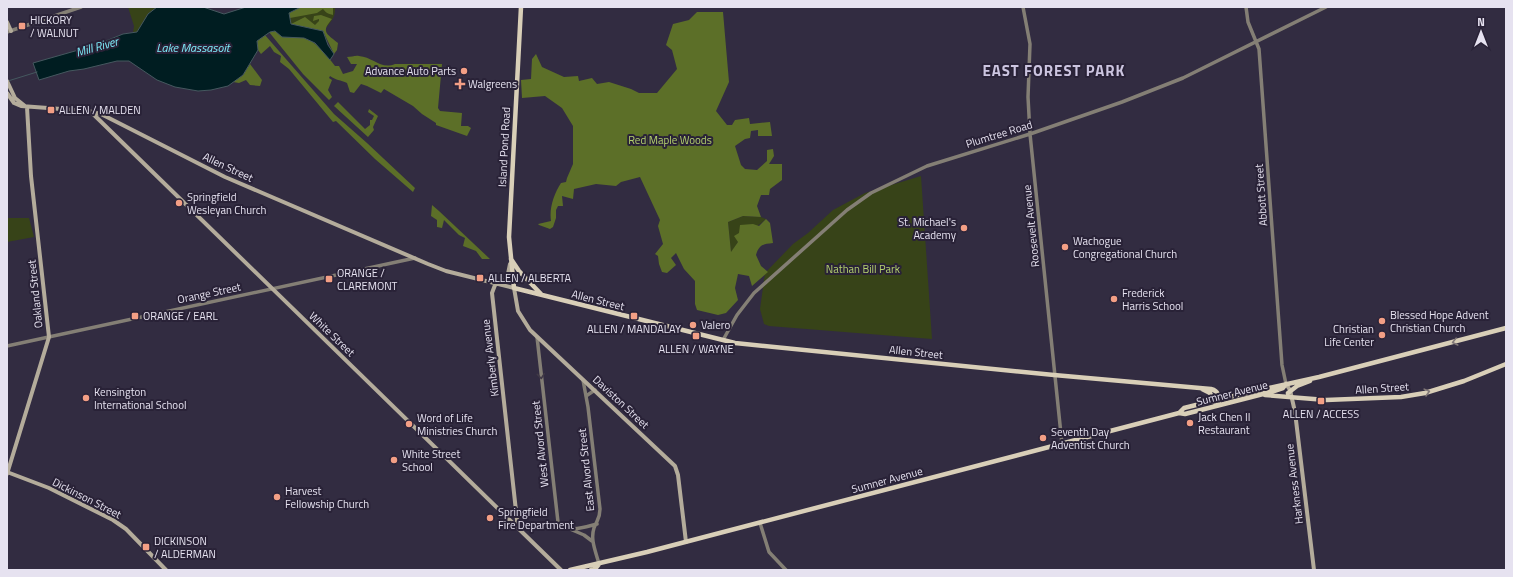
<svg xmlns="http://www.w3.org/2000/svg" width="1513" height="577" font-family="'Titillium Web',sans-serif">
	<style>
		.green { fill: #374318 }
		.forest { fill: #5c6f28 }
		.water { fill: #001d21; stroke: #45585f }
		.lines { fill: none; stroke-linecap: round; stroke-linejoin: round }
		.stream { stroke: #45585f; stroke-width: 1 }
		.tertiary { stroke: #847f75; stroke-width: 3.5 }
		.secondary { stroke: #b4ac9b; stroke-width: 4 }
		.primary { stroke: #d9cfb8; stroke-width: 4.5 }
		.oneway { stroke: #817878 }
		.oneway2 { stroke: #403946 }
		.poi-dot { fill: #f39f85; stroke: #292237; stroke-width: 1.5 }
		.labels { text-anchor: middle; stroke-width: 4; stroke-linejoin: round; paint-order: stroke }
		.poi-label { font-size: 11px; fill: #e6e2f0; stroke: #292237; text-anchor: start }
		.street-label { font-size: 11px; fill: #e6e2f0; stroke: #292237 }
		.park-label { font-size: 11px; fill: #b5d16f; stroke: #292237 }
		.water-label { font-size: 12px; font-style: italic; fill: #7fedfb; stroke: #292237 }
		.district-label { font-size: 15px; font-weight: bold; letter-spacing: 1px; fill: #ccc5e0; stroke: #292237 }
	</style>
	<rect width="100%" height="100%" fill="#322c41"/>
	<!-- green -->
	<path class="green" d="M128,7H157L148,14L137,32L133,33L134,26Z
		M301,7H335C336,18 330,23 323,31L291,24L289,13Z
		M921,176L932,339L769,326L764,324L760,309L765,273L793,244L808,233L833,210L865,193Z
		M743,216L761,217L766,219L738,242L731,253L728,222Z
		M7,218H29L34,237L7,242Z"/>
	<!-- forest -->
	<path class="forest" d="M301,7H333V15C329,14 326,13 323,9L317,13L290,18L289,13Z
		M697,12H723L729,82L716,111L727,125H732L735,120L749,118L750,124L770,122L772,136H758V130L751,131L750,138L745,139L735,146L741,165L745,169L757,170L767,161V150L773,149L774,156L769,164H782V180L770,189L769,195H761L757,206L761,217L743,216L728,222L731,252L738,242L734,236L739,233L740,225L753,224L759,226L766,219L770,223L773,243C763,244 759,245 756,255L761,266L768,272L752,286L749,276L738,274L735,288L738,300L726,313L718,315L697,310L695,304V281L684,269L676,253L671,258L676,265L667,273L662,272L659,264L658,256L655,254L663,244L658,226L660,220L640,177L621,182L616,186L596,184L574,189L573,199L562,196L563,206H558L556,210V218L553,227L550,229L539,225L538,224L551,221C549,208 554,194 561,183L566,182L567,178L573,164V126L562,108L545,96L522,98L521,80L531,79L532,59L536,54L542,67L564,77L578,76L579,81L592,78L597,84L609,82L631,89L639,93H657L677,69L672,50L666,45L673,24L689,20Z
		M321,15L332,19C321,32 326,33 338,43L337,50L334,54L323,31L291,24L305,17L315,25L319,21V19L313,21L314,16Z
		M275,31C287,40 292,34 305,38C317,42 327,56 335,66H339L343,74L353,71L357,64H351L347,57C351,57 356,55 359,56C373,57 381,70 395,64H442L438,108L440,111L462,113L461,126H468L471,128L467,136L436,125V123L422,114L413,106L384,89L381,93L367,86L361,84L354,93L350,92L347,83C341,80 335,80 330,76L329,78L332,80L328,90L332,97L329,100L303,74L269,32Z
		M265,35L334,114L367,143L415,188L413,192L375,159L336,121L333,122L289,69L280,62L281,56L274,52L270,46L261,54L258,50L257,41Z
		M250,64L262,80L260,86L250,85L246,80L239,83L233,82L243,75Z
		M338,102L365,129L370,125V120H372L374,116L368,112L369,109L378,116L373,127L374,130L368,137L334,106Z
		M432,205L439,211L490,259H482L476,251L463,246L465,238L459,235L444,220L442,228L437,227V220L431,216Z"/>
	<!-- water -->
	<path class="water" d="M157,7H203L224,14L246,7H301L289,13L291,24L323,31L328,45L334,54L330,60L315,43L304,38L282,37L275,31L270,32L257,41L258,50L243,75L228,86L211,90L198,91L175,87L157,80L129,61H117L84,69L69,71L39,80L33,63L96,45L123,34L137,32L148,14Z"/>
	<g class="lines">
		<!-- stream -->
		<path class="stream" d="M8,81L37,72"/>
		<!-- tertiary -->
		<path class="tertiary" d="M1023,7L1030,44L1028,97L1030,134L1062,444
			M1246,7L1248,22L1259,49L1282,365L1286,384
			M7,32L81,7
			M537,337L558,522C567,534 585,527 597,524
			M723,340L737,315L754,293L847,210L871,193L927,166L1030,134L1122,102L1183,78L1326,7
			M7,346L415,258
			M583,380L588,407L600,509C600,519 597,520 594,528C590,540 596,552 599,564
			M586,396L595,390
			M760,523L769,552L786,570
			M570,529L584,535L592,541"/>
		<!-- secondary -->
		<path class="secondary" d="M7,22L11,31
			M7,81L15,98L25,106
			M7,93L14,103L21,106L88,111L101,114L225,177L428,264L446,271L514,288L518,311L530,330L675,466L678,475L686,542
			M90,111L561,570
			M510,264L507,279L495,285L492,293L517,520V527
			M1286,384L1290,390L1295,412L1314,570
			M7,472L49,488L113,520L126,529L166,570
			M7,474L49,337L31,176L27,107"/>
		<!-- primary -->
		<path class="primary" d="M521,7L509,237L514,288L735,343L1054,375L1211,389C1219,391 1220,397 1218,405
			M511,259L519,271L541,294
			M1202,389L1210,393L1214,402
			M1288,393L1297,386L1310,381
			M1265,395L1326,400L1401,397L1425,393L1464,381L1506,364
			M1179,413L1184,408L1224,398L1319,377L1506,328
			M570,570L647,552L1179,413L1185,414L1271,392L1283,388L1286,384
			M591,570L595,569L599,564"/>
	</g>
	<!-- one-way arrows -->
	<defs><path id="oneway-chevron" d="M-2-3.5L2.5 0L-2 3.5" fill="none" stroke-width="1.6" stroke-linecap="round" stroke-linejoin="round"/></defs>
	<g class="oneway">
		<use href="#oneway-chevron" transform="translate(1455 342) rotate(166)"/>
		<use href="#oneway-chevron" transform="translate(1427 392) rotate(-15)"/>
	</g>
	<use class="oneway2" href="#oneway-chevron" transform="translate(541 376) rotate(84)"/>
	<!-- markers -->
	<g class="poi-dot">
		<rect x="18" y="22" width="8" height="8" rx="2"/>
		<circle cx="464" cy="71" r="4"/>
		<path d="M458 78h4v4h4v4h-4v4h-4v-4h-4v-4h4z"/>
		<rect x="47" y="106" width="8" height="8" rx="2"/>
		<circle cx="179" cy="203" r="4"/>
		<circle cx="964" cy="228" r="4"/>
		<circle cx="1065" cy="247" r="4"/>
		<rect x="476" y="274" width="8" height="8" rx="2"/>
		<rect x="325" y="275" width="8" height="8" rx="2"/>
		<circle cx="1114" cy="299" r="4"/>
		<rect x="131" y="312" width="8" height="8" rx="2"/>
		<rect x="630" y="312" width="8" height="8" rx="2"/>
		<circle cx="1382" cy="321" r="4"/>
		<circle cx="693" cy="325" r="4"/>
		<circle cx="1382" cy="335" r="4"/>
		<rect x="692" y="332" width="8" height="8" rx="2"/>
		<circle cx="86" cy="398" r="4"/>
		<rect x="1317" y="397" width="8" height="8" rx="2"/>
		<circle cx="1190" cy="423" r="4"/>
		<circle cx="409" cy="424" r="4"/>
		<circle cx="1043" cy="438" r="4"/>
		<circle cx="394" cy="460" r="4"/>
		<circle cx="277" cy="497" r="4"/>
		<circle cx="490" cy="518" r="4"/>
		<rect x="142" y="543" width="8" height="8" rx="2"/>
	</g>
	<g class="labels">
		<!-- poi labels -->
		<g class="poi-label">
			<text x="30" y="24">HICKORY<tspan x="30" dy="13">/ WALNUT</tspan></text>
			<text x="456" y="75" text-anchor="end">Advance Auto Parts</text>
			<text x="468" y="88">Walgreens</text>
			<text x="59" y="114">ALLEN / MALDEN</text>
			<text x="187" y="201">Springfield<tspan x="187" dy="13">Wesleyan Church</tspan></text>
			<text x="956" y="226" text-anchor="end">St. Michael's<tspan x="956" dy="13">Academy</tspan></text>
			<text x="1073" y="245">Wachogue<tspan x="1073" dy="13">Congregational Church</tspan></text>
			<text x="337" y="277">ORANGE /<tspan x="337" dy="13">CLAREMONT</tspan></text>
			<text x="488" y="282">ALLEN / ALBERTA</text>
			<text x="1122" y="297">Frederick<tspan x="1122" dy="13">Harris School</tspan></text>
			<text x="1390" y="319">Blessed Hope Advent<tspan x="1390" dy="13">Christian Church</tspan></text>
			<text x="143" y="320">ORANGE / EARL</text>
			<text x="701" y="329">Valero</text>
			<text x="634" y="333" text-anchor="middle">ALLEN / MANDALAY</text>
			<text x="1374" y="333" text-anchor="end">Christian<tspan x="1374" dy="13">Life Center</tspan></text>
			<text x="696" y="353" text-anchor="middle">ALLEN / WAYNE</text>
			<text x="94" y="396">Kensington<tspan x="94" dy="13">International School</tspan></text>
			<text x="1321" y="418" text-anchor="middle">ALLEN / ACCESS</text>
			<text x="1198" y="421">Jack Chen II<tspan x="1198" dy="13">Restaurant</tspan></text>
			<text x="417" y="422">Word of Life<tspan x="417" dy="13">Ministries Church</tspan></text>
			<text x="1051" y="436">Seventh Day<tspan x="1051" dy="13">Adventist Church</tspan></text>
			<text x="402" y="458">White Street<tspan x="402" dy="13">School</tspan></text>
			<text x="285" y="495">Harvest<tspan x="285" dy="13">Fellowship Church</tspan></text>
			<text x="498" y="516">Springfield<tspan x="498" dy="13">Fire Department</tspan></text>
			<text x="154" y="545">DICKINSON<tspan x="154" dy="13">/ ALDERMAN</tspan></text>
		</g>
		<!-- street labels -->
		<g class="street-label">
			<text transform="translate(999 134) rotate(-17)" y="4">Plumtree Road</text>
			<text transform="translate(504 147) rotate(-87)" y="4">Island Pond Road</text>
			<text transform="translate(228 167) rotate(25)" y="4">Allen Street</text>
			<text transform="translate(1261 195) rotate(-94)" y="4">Abbott Street</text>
			<text transform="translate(1031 226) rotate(-96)" y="4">Roosevelt Avenue</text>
			<text transform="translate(209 293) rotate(-12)" y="4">Orange Street</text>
			<text transform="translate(35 294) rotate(-96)" y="4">Oakland Street</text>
			<text transform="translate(598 300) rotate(14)" y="4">Allen Street</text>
			<text transform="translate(332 334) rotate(44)" y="4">White Street</text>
			<text transform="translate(916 352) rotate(6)" y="4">Allen Street</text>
			<text transform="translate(490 358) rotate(-97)" y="4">Kimberly Avenue</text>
			<text transform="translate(1382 388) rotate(-4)" y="4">Allen Street</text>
			<text transform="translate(1232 393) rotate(-14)" y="4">Sumner Avenue</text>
			<text transform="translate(621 402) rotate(43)" y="4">Daviston Street</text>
			<text transform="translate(540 444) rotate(-96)" y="4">West Alvord Street</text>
			<text transform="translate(586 470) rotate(-96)" y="4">East Alvord Street</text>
			<text transform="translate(887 480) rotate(-15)" y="4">Sumner Avenue</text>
			<text transform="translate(1294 484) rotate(-97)" y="4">Harkness Avenue</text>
			<text transform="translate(87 498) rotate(27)" y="4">Dickinson Street</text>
		</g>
		<!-- park labels -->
		<g class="park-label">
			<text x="670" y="144">Red Maple Woods</text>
			<text x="863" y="273">Nathan Bill Park</text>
		</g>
		<!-- water labels -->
		<g class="water-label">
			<text transform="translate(97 47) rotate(-16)" y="4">Mill River</text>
			<text x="193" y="52">Lake Massasoit</text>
		</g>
		<!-- district labels -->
		<g class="district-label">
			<text x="1054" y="76">EAST FOREST PARK</text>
		</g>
	</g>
	<!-- border -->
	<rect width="1513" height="577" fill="none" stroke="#e6e2f0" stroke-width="16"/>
	<!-- north arrow -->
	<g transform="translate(1481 32)" stroke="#292237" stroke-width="3" paint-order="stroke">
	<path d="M0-3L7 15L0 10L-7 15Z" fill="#e6e2f0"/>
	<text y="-6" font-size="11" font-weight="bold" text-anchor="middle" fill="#e6e2f0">N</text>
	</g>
</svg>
